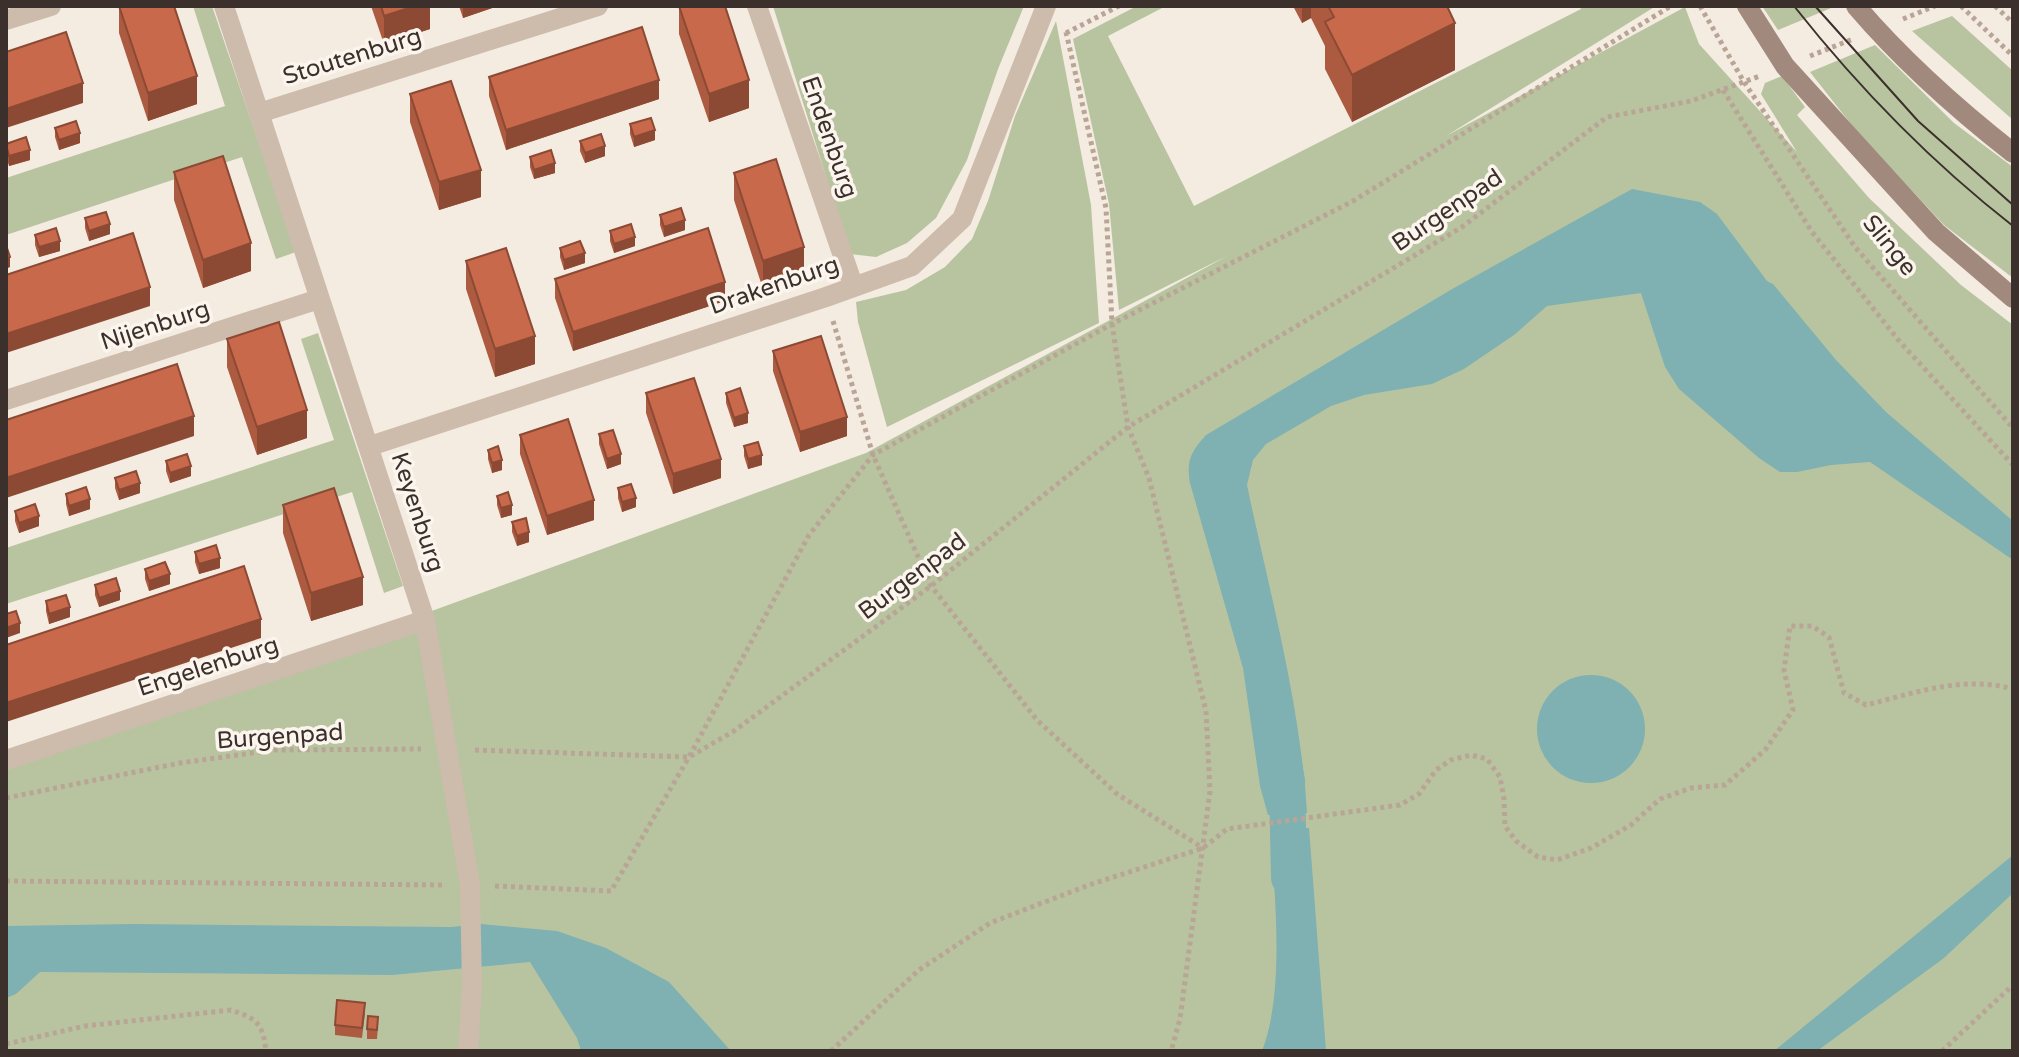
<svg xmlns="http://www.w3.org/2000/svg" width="2019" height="1057" font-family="'Varela Round',sans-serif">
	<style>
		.green { fill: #b8c4a0 }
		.water { fill: #7fb0b2 }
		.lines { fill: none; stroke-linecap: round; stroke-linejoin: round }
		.canal { stroke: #7fb0b2; stroke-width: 36 }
		.path { stroke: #b9a596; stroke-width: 5; stroke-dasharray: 4 4; stroke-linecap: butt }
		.minor { stroke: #cdbbac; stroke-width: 20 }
		.secondary { stroke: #a18a7d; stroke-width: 20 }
		.tram { stroke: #3b302b; stroke-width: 2 }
		.wall { fill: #ac5a40 }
		.shaded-wall { fill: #8c4a34 }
		.building { fill: #c8694b; stroke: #8c4a34; stroke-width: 2 }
		.labels { text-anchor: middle; stroke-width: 7; stroke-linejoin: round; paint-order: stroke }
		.street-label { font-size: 24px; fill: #3b302b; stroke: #fbf5ee }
	</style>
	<rect width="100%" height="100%" fill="#f4ebe1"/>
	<!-- green -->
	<path class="green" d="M193,6H212L296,252L276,259L242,157L6,235V178L225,106Z
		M773,6H1024L998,69L967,160L936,218L907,243L876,257L850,254Z
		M1137,6H1166L1108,36L1194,206L1581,9L1580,6H1656L1446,136L1685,7L1699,44L1797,152L1761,94L1765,83L1782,76L1805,107L1797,115L1869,198L1961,285L2013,325V1051H6V766L866,453L1227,256L1119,310L1109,204L1073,39Z
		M1762,6H1836L1778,30Z
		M1952,16L2013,71V120L1912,31Z
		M1056,21L1091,205L1099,323L887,427L858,322L856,302L906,290L945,267L972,239L988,201L1015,116Z
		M1875,45L1954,123L2013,167V278L1944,225L1858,133L1810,72Z
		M318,333L403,586L384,593L352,492L6,604V548L334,440L301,339Z"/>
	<!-- water -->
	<path class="water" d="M1632,189L1700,202L1717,214L1767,281L1773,284L1836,360L1886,412L2013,521V560L1870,462L1831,465L1797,472H1780L1759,458L1679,389L1665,367L1641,293L1547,306L1514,335L1464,369L1432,384L1364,395L1331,406L1266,444L1253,460L1247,485C1270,595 1300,701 1307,813L1268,815L1260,786L1243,668L1190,483C1186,460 1191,452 1206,435L1454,288Z
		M1537 729a54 54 0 1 1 108 0a54 54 0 1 1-108 0Z
		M1309,828L1326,1051H1262C1285,992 1275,894 1270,830Z
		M2013,855V893L1944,958L1817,1051H1774Z
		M133,924L451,927L481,924L557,931L606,948L669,982L731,1051H581L577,1038L530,962L392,975L40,972L16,994L6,998V926Z"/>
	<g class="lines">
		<!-- canal -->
		<path class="canal" d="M1284,765L1287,781L1289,878"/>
		<!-- path -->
		<path class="path" d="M1700,6L1744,82L1855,247L2013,428
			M1961,6L2013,56
			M1995,6L2013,23
			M1903,19L1935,6
			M1066,32L1106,208L1112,324L1128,427L1149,478L1206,711L1210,791L1180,1019L1171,1051
			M1066,33L1119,6
			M1810,56L1853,39
			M1723,90L1812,232L1900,342L2013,465
			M833,321L873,455L931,586L1037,720L1117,794L1203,848
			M475,750L689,757L734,731L931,586L1128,427L1462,227L1607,117L1691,101L1760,76
			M6,798L180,763L274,750L421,749
			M6,881L445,885
			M495,886L611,891L689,757L809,535L873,455L1112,324L1353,201L1671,6
			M6,1044L85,1026L231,1010C256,1018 263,1023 266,1051
			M831,1051L919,970L990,923L1089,885L1203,848L1227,829L1400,805L1419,794L1436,770L1451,760L1471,755L1487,759L1500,777L1504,799L1505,826L1516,841L1538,857L1557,860L1591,848L1631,825L1660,799L1691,788L1725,785L1765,750L1793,710L1784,670L1790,626H1812L1829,637L1844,693L1866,705C1915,693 1963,675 2013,689
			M1942,1051L2013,985"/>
		<!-- minor -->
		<path class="minor" d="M224,6L425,620L470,885L472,987L468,1051
			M757,6L853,285
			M6,20L51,6
			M259,113L598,6
			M6,400L319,299
			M370,446L826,297L912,266L962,219L1046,6
			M6,760L425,620"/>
		<!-- secondary -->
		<path class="secondary" d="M1747,6L1785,66L1936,232L2013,298
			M1856,6C1902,60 1957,109 2013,153"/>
		<!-- tram -->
		<path class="tram" d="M1794,6C1858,87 1931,162 2013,226
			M1815,6L1918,121L2013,205"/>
	</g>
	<!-- wall -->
	<path class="wall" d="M119,6L197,104L148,121L119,33Z
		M371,6H430V29L384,44Z
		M459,6H498L463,18Z
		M679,6L749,108L709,122L679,34Z
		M1293,6H1447L1455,70L1352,122L1325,69V46L1311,18L1302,23Z
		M489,77L659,99L506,150L489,96Z
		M410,94L481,197L439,210L410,122Z
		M630,124L655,140L634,147L630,134Z
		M55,128L80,143L59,150L55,137Z
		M580,141L605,156L585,163L580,151Z
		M6,144L30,160L9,166L6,156Z
		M530,157L555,173L534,179L530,167Z
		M174,172L251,271L203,288L174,200Z
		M734,173L804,275L763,289L734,200Z
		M660,215L685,230L664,237L660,225Z
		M85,218L110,234L89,241L85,228Z
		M610,231L635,246L614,253L610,241Z
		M35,235L60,251L39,257L35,245Z
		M560,248L585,263L564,270L560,257Z
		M466,261L535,364L495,377L466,289Z
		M555,279L725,301L573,351L555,298Z
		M227,339L307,438L257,455L227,367Z
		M773,351L847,436L800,452L773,371Z
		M646,393L721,478L673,494L646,413Z
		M726,393L748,423L734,427L726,403Z
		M599,434L621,464L607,469L599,444Z
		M520,435L594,520L547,535L520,454Z
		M744,446L762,465L748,469L744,456Z
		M488,450L502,470L492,473L488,459Z
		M166,461L191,476L170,483L166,471Z
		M115,478L140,493L119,500L115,488Z
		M618,488L636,507L622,512L618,498Z
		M66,494L90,509L69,516L66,504Z
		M497,496L512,515L501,518L497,505Z
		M283,505L363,605L311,621L283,533Z
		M15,511L39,526L19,533L15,521Z
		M512,522L529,542L517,546L512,532Z
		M195,552L220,568L199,574L195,562Z
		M145,569L170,584L149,591L145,579Z
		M95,585L120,600L99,607L95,595Z
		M46,601L70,617L49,624L46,611Z
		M365,1013L362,1038L335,1035V1025Z
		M378,1026L377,1039H367V1029Z"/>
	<!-- shaded-wall -->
	<path class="shaded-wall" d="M415,6H430V29L384,44V16Z
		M463,6H498L463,18Z
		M1302,6H1311V18L1302,23Z
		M1455,23V70L1352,122V75Z
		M197,76V104L148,121V93Z
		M659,80V99L506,150V130Z
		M749,80V108L709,122V94Z
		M83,83V103L6,128V109Z
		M655,130V140L634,147V137Z
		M80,133V143L59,150V140Z
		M605,146V156L585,163V153Z
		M30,150V160L9,166V156Z
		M555,163V173L534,179V170Z
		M481,170V197L439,210V182Z
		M685,220V230L664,237V227Z
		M110,224V234L89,241V231Z
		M635,237V246L614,253V244Z
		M60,241V251L39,257V247Z
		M251,243V271L203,288V260Z
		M804,247V275L763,289V261Z
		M585,253V263L564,270V260Z
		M10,257V267L6,269V259Z
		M725,282V301L573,351V332Z
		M150,287V306L6,353V334Z
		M535,336V364L495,377V349Z
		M307,410V438L257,455V427Z
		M748,413V423L734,427V418Z
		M194,416V436L6,498V478Z
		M847,417V436L800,452V432Z
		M621,454V464L607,469V459Z
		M762,455V465L748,469V459Z
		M721,459V478L673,494V474Z
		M502,460V470L492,473V463Z
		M191,466V476L170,483V473Z
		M140,483V493L119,500V490Z
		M636,498V507L622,512V502Z
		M90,499V509L69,516V506Z
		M594,500V520L547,535V516Z
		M512,505V515L501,518V508Z
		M39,516V526L19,533V523Z
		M529,532V542L517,546V536Z
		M220,558V568L199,574V564Z
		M170,574V584L149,591V581Z
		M363,577V605L311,621V593Z
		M120,591V600L99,607V598Z
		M70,607V617L49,624V614Z
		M261,619V638L6,722V703Z
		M20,623V633L6,638V628Z"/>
	<!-- building -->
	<path class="building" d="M119,6H174L197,76L148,93Z
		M381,6H415L384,16Z
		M679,6H725L749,80L709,94Z
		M1328,6H1447L1455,23L1352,75L1325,22L1334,17Z
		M642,27L659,80L506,130L489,77Z
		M66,32L83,83L6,109V52Z
		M451,81L481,170L439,182L410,94Z
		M651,118L655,130L634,137L630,124Z
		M76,121L80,133L59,140L55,128Z
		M601,134L605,146L585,153L580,141Z
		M26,137L30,150L9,156L6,144Z
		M551,150L555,163L534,170L530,157Z
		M223,156L251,243L203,260L174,172Z
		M776,159L804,247L763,261L734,173Z
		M681,208L685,220L664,227L660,215Z
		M106,212L110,224L89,231L85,218Z
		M631,224L635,237L614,244L610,231Z
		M56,228L60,241L39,247L35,235Z
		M708,228L725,282L573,332L555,279Z
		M133,233L150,287L6,334V275Z
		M580,241L585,253L564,260L560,248Z
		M6,245L10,257L6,259Z
		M506,248L535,336L495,349L466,261Z
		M279,322L307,410L257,427L227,339Z
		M821,336L847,417L800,432L773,351Z
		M177,364L194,416L6,478V420Z
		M694,378L721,459L673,474L646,393Z
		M740,388L748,413L734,418L726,393Z
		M568,419L594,500L547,516L520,435Z
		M613,430L621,454L607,459L599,434Z
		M758,442L762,455L748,459L744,446Z
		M498,446L502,460L492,463L488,450Z
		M187,454L191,466L170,473L166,461Z
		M136,471L140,483L119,490L115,478Z
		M631,484L636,498L622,502L618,488Z
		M86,487L90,499L69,506L66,494Z
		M334,488L363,577L311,593L283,505Z
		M508,492L512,505L501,508L497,496Z
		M35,504L39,516L19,523L15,511Z
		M526,518L529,532L517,536L512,522Z
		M216,545L220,558L199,564L195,552Z
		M165,562L170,574L149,581L145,569Z
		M244,566L261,619L6,703V645Z
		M116,578L120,591L99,598L95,585Z
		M66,595L70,607L49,614L46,601Z
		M16,611L20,623L6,628V614Z
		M337,1000L365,1003L362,1028L335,1025Z
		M368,1016L378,1017L377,1030L367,1029Z"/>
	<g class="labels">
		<!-- street labels -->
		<g class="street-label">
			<text transform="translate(352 56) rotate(-17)" y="8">Stoutenburg</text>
			<text transform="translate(830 137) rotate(71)" y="8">Endenburg</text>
			<text transform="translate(1447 210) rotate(-34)" y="8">Burgenpad</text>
			<text transform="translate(1890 245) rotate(51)" y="8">Slinge</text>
			<text transform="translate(774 285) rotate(-19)" y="8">Drakenburg</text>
			<text transform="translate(155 325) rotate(-18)" y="8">Nijenburg</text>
			<text transform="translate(418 512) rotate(72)" y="8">Keyenburg</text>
			<text transform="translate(912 576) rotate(-37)" y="8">Burgenpad</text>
			<text transform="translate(208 666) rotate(-18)" y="8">Engelenburg</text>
			<text transform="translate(280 736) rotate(-4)" y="8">Burgenpad</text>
		</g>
	</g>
	<!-- border -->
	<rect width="2019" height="1057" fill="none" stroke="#3b302b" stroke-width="16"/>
</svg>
